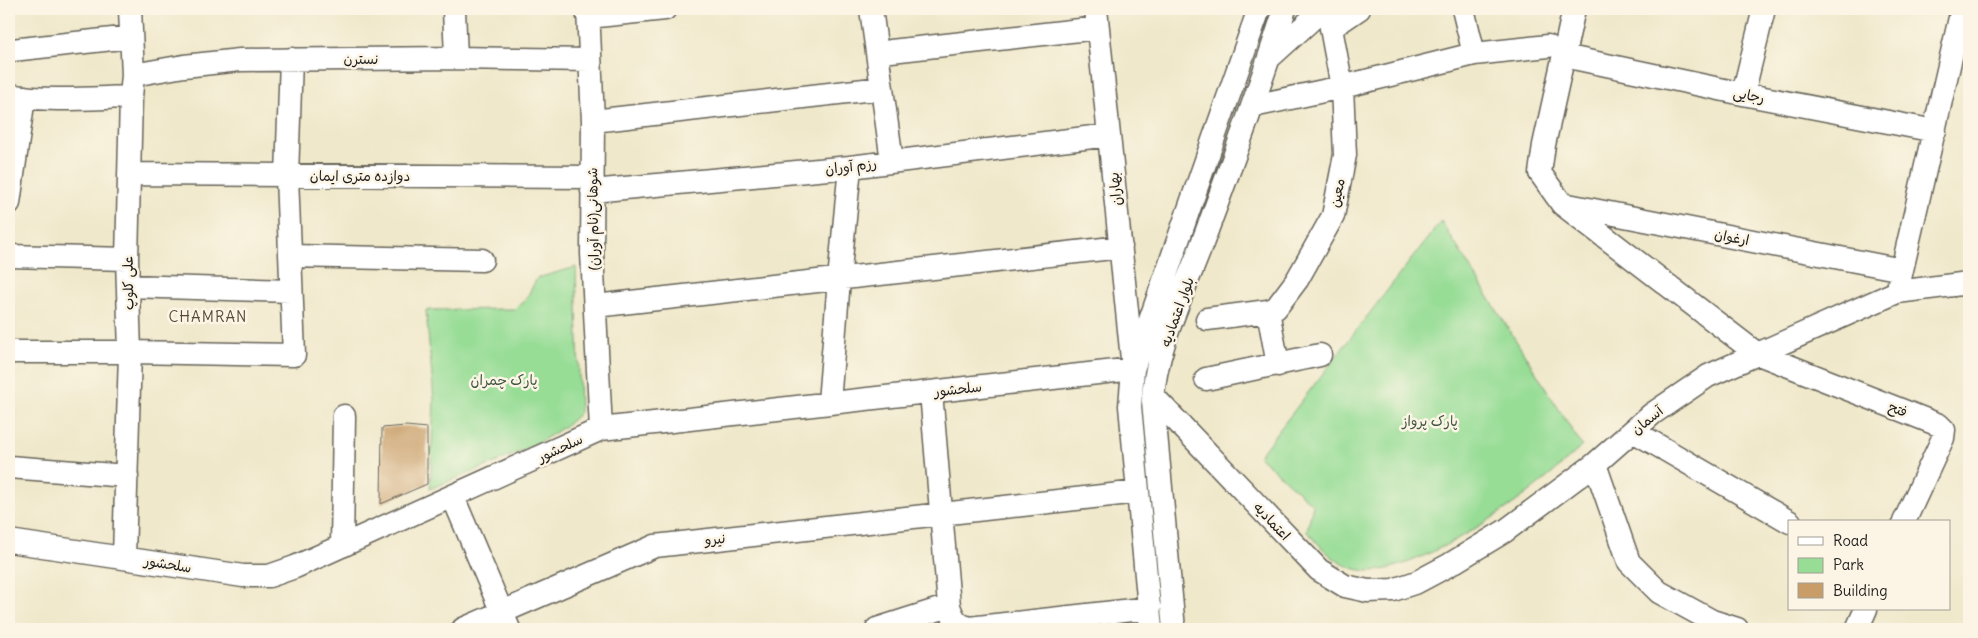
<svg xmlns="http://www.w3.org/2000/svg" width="1978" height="638" font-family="Delius,'Playpen Sans Arabic',sans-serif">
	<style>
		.green { fill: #97dd96; stroke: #5a7c59 }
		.building { fill: #c89d67 }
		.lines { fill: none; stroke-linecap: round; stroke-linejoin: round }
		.minor-casing { stroke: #666359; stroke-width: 25 }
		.minor { stroke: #fff; stroke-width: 22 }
		.labels { text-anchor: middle; stroke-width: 5; stroke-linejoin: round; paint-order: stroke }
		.street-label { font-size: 14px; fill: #1c1c1c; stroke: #fcf5e5 }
		.park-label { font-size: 14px; fill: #415641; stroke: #fcf5e5 }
		.neighbourhood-label { font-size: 15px; letter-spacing: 1px; fill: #584936; stroke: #fcf5e5 }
	</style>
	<rect width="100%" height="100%" fill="#fcf5e5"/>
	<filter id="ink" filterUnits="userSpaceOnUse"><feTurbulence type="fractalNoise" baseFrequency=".02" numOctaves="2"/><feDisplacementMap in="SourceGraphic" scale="10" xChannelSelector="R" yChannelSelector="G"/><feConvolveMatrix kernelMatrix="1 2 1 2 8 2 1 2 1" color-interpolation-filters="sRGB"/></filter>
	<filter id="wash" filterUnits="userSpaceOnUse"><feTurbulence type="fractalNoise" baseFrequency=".0096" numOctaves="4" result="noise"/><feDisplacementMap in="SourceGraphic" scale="20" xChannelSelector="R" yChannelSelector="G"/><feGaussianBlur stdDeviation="1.12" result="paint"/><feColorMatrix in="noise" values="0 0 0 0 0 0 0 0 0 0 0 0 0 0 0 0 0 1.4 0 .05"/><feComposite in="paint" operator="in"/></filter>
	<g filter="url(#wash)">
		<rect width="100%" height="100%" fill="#efe8ca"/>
		<!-- green -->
		<path class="green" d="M1441,221L1582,446C1569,458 1556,471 1542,482C1509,510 1412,573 1369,571C1341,570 1324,551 1307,531L1313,505L1259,456Z
			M576,267L580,412C554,444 470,472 430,489L434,400L426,310L515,309L526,299L537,278Z"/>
		<g id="blocks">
			<!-- building -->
			<path class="building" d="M406,426L427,428V484L381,504L382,428Z"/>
		</g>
	</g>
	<g filter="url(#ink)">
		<use href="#blocks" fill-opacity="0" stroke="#666359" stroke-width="1"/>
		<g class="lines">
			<defs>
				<path id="minor" d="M454,9L456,58
					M588,9L593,121L592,253L601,429
					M871,9L892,161
					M1463,9L1474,54
					M1574,9L1544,145L1540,173L1562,204L1756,353L1939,425L1944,430L1943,438L1904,522
					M588,17L665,9
					M12,50L131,37
					M891,51L1098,28
					M1564,56L1743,94L1935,131
					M1269,58L1323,9
					M133,75L184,66L240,60L456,58L590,60
					M1743,94L1764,9
					M9,95C49,102 91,98 131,97
					M1253,106L1342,87L1474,54L1548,46
					M593,121L882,88
					M129,174L592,177
					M592,191L850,167L1109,135
					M9,203L24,97
					M1568,205L1902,270
					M9,256L127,259
					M290,256L482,260
					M1899,283L1962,9
					M128,286L291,291
					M595,306L1121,247
					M1268,311L1278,365
					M1207,319L1268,311L1276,308L1297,280L1333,216L1345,155L1342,87L1331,28L1359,9
					M9,352H130L294,355L287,176L291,59
					M1206,379L1320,355
					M931,392L949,606C953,618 956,624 969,628L1150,608
					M1153,396L1319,570L1345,586L1368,591L1393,590L1417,582L1449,565L1505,531L1595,464L1652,414L1708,376L1897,292L1969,283
					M829,402L839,280L850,167
					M1633,431L1790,522
					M1595,464L1629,562L1659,592L1712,621L1737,629
					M9,467L127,476
					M453,497L509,629
					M9,541L243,576H269L295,567L601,429L1133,369L1096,9
					M342,546L344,416
					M124,557L130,352L127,259L131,97L133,75L130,9
					M463,629L655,546L1138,492
					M877,629L949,606
					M1151,629L1130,406L1133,369L1259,9
					M1174,629L1153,401C1154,352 1183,294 1200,249C1230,169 1259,90 1285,9
					M1857,629L1866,609"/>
			</defs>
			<!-- minor casing -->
			<use href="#minor" class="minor-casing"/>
			<!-- minor -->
			<use href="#minor" class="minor"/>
		</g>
	</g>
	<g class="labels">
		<!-- street labels -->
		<g class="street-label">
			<text x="361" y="64">نسترن</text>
			<text transform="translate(1749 95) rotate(11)" y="5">رجایی</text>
			<text transform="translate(851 166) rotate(-7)" y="5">رزم آوران</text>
			<text x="360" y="181">دوازده متری ایمان</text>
			<text transform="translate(1115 189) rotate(-96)" y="5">بهاران</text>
			<text transform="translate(1337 193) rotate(-79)" y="5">معین</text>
			<text transform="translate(593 219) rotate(-91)" y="5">شوهانی(نام آوران)</text>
			<text transform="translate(1732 237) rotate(11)" y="5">ارغوان</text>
			<text transform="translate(128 283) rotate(-91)" y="5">علی کلوپ</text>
			<text transform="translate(1177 312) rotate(-70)" y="5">بلوار اعتمادیه</text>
			<text transform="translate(958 389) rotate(-6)" y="5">سلحشور</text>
			<text transform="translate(1898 409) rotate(22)" y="5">فتح</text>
			<text transform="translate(1647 420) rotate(-39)" y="5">آسمان</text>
			<text transform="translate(560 448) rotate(-25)" y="5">سلحشور</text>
			<text transform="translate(1272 521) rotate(47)" y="5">اعتمادیه</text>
			<text transform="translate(715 539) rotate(-6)" y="5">نیرو</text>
			<text transform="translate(168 564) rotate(9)" y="5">سلحشور</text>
		</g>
		<!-- park labels -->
		<g class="park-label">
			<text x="504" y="385">پارک چمران</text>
			<text x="1430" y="426">پارک پرواز</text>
		</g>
		<!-- neighbourhood labels -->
		<g class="neighbourhood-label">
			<text x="208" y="322">CHAMRAN</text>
		</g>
	</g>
	<!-- margin -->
	<rect width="1978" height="638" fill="none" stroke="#fcf5e5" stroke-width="30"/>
	<!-- legend -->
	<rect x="1788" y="520" width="162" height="90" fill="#fcf5e5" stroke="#a29e95"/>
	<rect x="1798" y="537" width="25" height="8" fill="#ffffff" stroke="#a29e95"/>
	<text x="1833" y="546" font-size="15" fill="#1c1c1c">Road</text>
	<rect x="1798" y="558" width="25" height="15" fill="#97dd96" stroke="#a29e95"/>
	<text x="1833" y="570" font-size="15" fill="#1c1c1c">Park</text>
	<rect x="1798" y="583" width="25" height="15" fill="#c89d67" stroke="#a29e95"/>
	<text x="1833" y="596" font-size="15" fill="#1c1c1c">Building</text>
</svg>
